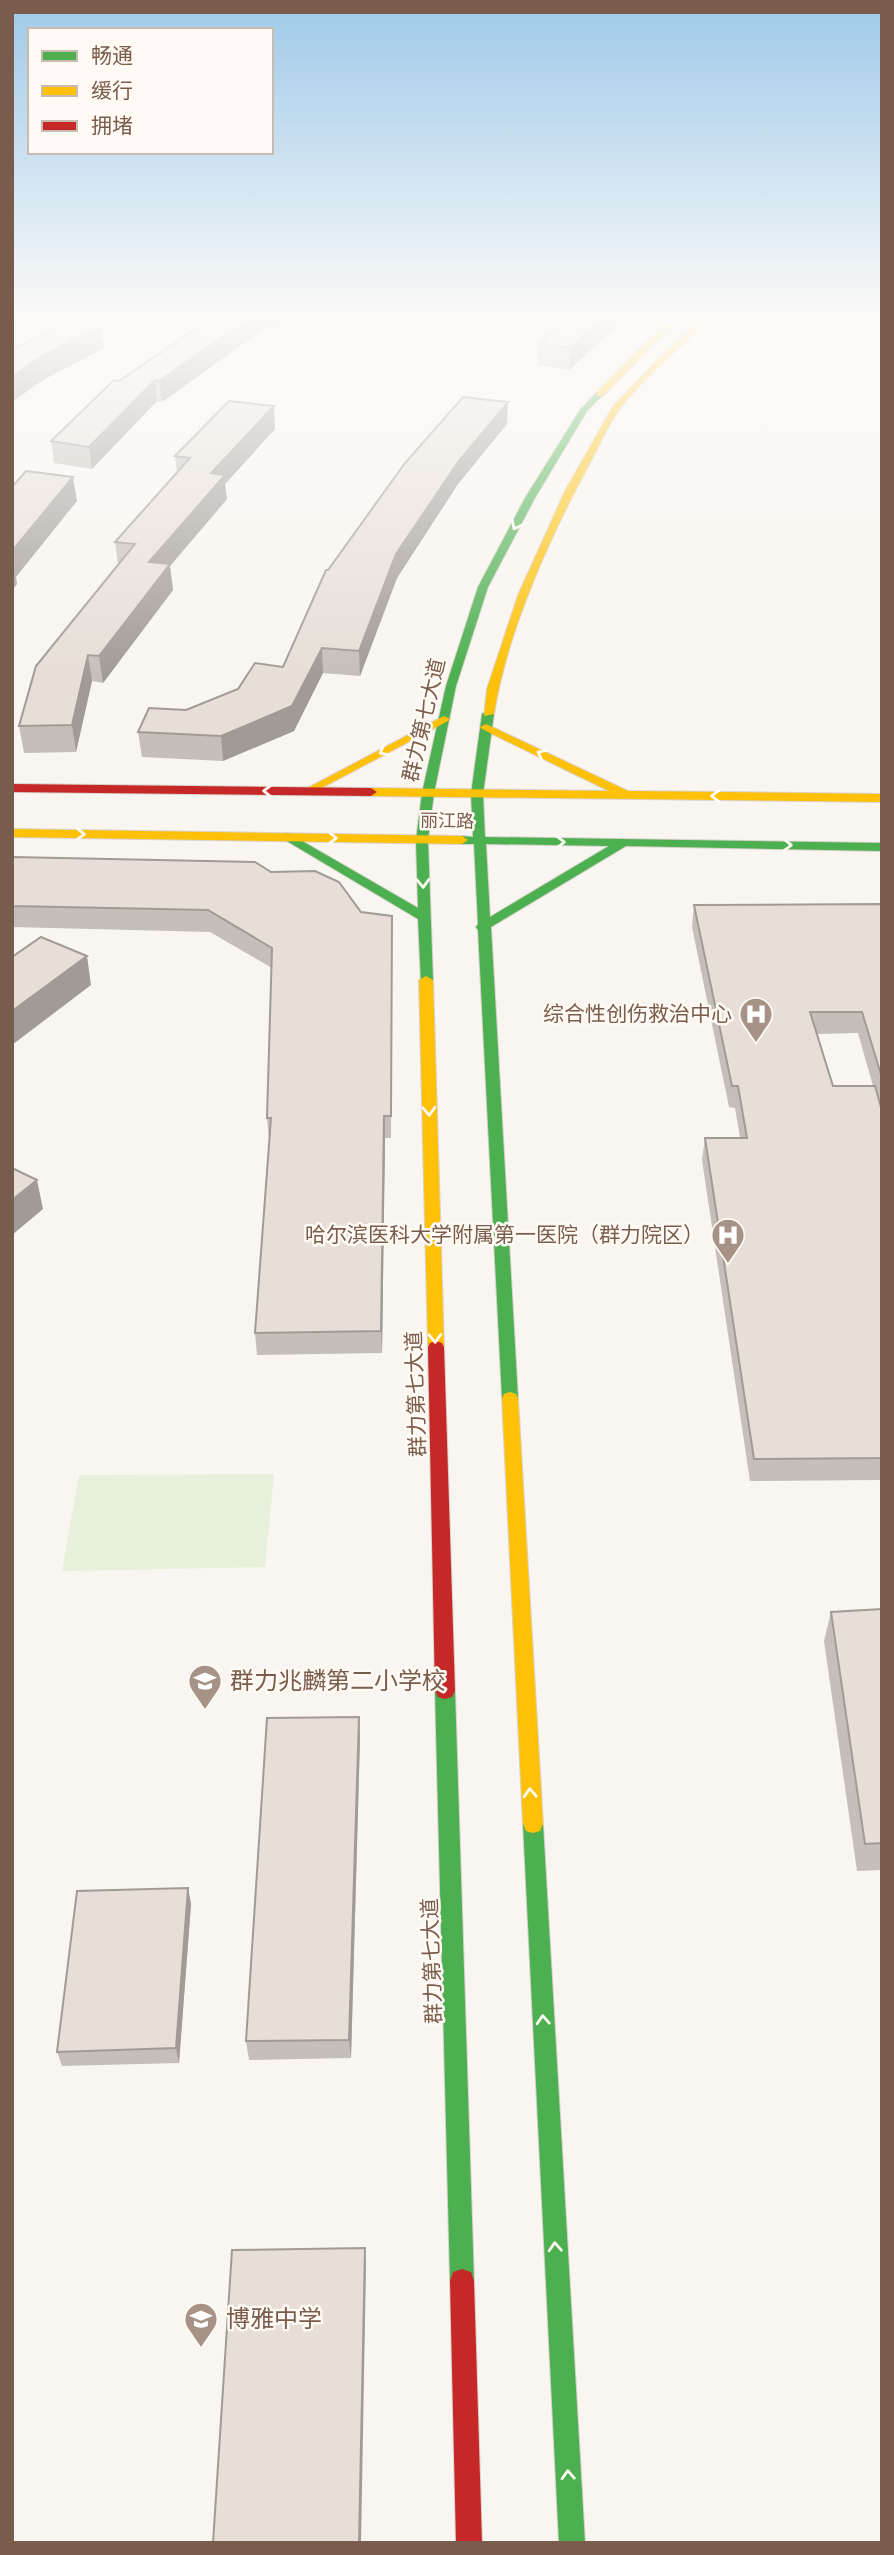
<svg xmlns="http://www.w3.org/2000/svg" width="894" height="2555" font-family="'Archivo Narrow','Noto Sans SC',sans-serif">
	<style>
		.green { fill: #e7f0db }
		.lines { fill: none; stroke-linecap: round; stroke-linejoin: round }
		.fast-casing { stroke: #d9d2cb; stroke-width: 2 }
		.slow-casing { stroke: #d9d2cb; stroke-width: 2 }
		.jam-casing { stroke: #d9d2cb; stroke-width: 2 }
		.fast { fill: #4caf50; fill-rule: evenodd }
		.slow { fill: #ffc107; fill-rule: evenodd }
		.jam { fill: #c62828; fill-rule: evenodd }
		.wall { fill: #c6bfb9; fill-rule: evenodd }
		.shaded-wall { fill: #a19b96 }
		.building { fill: #e6ded7; stroke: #a19b96; stroke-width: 2 }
		.oneway { stroke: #fffaf3 }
		.labels { text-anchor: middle; stroke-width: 5; stroke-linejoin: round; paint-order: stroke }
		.far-street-label { font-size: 18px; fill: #7a5c4d; stroke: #fffaf3 }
		.street-label { font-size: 21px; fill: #7a5c4d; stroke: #fffaf3 }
		.poi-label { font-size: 21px; fill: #7a5c4d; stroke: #fffaf3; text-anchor: end }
		.near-poi-label { font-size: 24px; fill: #7a5c4d; stroke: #fffaf3; text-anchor: start }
	</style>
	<rect width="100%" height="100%" fill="#f9f5f0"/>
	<!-- green -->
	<path class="green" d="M274,1474L265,1567L62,1571L79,1475Z"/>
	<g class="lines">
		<defs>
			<path id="fast" d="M597,392L604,394L587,411L535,498L488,587L456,686L434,793L428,840L433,980L431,983H421L418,919L280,837L286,833L290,834L418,908L416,840L422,793L446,686L478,587L525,498L580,410Z
				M488,711L494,714L483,794L485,837L882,843V851L626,846L491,927L518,1398L516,1402H504L502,1398L478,930L476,927L478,924L474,844H462L456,840L462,836L473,837L471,794L482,714ZM486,844L609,846L490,917Z
				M445,1683L452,1685L455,1691L474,2281L471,2290L462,2293L453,2290L450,2281L435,1691L438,1685Z
				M533,1815L540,1817L543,1824L585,2543H559L523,1824L526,1817Z"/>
			<path id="slow" d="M673,319H682L662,336L603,396H597V392L656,332Z
				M702,319H711C682,347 643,377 620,409C608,425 600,444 591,461C551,535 507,631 494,714L484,716L487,689L518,595L565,491L613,406L680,337Z
				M444,716L450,719L448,721L312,793L308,795L302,791Z
				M486,724L628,791L882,794V802L371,796L365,792L371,788L609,791L482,729L480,727Z
				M12,829L462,836L468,840L462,844L12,837Z
				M426,976L433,980L444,1347L442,1351H430L428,1347L419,980Z
				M510,1392L516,1394L518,1398L543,1824L540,1831L533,1833L526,1831L523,1824L502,1398L504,1394Z"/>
			<path id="jam" d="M12,784L371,788L377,792L371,796L12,792Z
				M436,1341L442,1343L444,1347L455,1691L452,1697L445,1699L438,1697L435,1691L428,1347L430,1343Z
				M462,2269L471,2272L474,2281L482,2543H456L450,2281L453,2272Z"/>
		</defs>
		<!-- fast casing -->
		<use href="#fast" class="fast-casing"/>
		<!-- slow casing -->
		<use href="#slow" class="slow-casing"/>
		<!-- jam casing -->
		<use href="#jam" class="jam-casing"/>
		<!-- fast -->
		<use href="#fast" class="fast"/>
		<!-- slow -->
		<use href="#slow" class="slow"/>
		<!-- jam -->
		<use href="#jam" class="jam"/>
	</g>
	<!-- wall -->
	<path class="wall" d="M126,319H157L146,324Z
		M210,319H287L272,328L267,327L162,402L157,401L92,469L54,463L51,441L119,381Z
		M565,319H625L569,370L538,365V343Z
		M507,424L458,484L397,578L360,676L323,673L294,731L223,761L142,757L138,732L186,710L238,689L283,667Z
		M275,429L225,484L227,499L170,566L173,590L103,683L92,681L76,752L24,753L19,726L118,565L115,542L177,473L175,456Z
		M12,857L271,872L361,912L392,937L391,1138H385L382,1353L257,1355L255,1333L269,1140L267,1118L272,968L210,932L12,927Z
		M882,904V1480L750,1481L702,1160L705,1138H740L735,1108L729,1107L692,927L694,905ZM858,1033L873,1086H833L817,1034Z
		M882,1609V1870L857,1871L824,1641L831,1612Z
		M359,1717L360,1738L351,2058L249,2060L246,2041Z
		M188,1888L191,1904L179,2063L62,2066L57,2052Z"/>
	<!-- shaded-wall -->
	<path class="shaded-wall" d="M12,319H21L12,323Z
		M145,319H157L146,324Z
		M248,319H267V327L162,402L159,381Z
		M272,319H287L272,328Z
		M602,319H625L569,370L570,348Z
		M102,325L104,348L43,380L12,402V377L40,357Z
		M155,380L157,401L92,469L89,447Z
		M508,402L507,424L458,484L397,578L360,676L359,651L396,554L458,462Z
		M274,406L275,429L225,484L227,499L170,566L173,590L103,683L99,656L149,562L211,473Z
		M73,477L77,501L16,577L17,584L12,591V551Z
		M322,648L323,673L294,731L223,761L221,736Z
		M88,655L92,681L76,752L72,725Z
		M87,956L91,985L12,1045V1011Z
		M384,1116L385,1138L382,1353L381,1331Z
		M37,1180L43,1209L12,1235V1200Z
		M359,1717L360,1738L351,2058L349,2040Z
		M188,1888L191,1904L179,2063L176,2048Z
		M365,2248L366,2264L361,2543H359Z"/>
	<!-- building -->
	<path class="building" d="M69,319H98L102,325L40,357L12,377V350Z
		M210,319H248L159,381L155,380L89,447L51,441L114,380L119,381Z
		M565,319H602L570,348L538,343Z
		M463,397L508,402L458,462L396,554L359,651L322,648L292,706L221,736L138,732L149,708L186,710L238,689L255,663L283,667L326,570H328L405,463Z
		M229,401L274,406L211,473L225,475L149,562L170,564L99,656L88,655L72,725L19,726L36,666L135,544L115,542L190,458L175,456Z
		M26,471L73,477L12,551V487Z
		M12,857L255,862L271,872L315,871L339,882L361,912L392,916L391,1116H384L381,1331L255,1333L271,1118H267L272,948L208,910L12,906Z
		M882,904V1078L862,1012H810L833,1086H875L882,1111V1458L754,1459L705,1138H747L738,1086H732L694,905Z
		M41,937L87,956L12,1011V957Z
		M12,1168L37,1180L12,1200Z
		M882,1609V1843L865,1844L831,1612Z
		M359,1717L349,2040L246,2041L267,1718Z
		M188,1888L176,2048L57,2052L77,1891Z
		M365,2248L359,2543H213L232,2250Z"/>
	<!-- one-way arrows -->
	<defs><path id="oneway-chevron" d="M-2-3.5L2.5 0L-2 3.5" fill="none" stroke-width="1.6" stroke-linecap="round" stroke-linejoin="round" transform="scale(1.75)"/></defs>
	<g class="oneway">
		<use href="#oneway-chevron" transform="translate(516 525) rotate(118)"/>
		<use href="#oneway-chevron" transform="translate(384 751) rotate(152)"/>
		<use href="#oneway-chevron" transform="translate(542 754) rotate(-154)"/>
		<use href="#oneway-chevron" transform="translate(268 791) rotate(-179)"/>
		<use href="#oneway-chevron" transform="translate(716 796) rotate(-179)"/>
		<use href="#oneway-chevron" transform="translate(80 834) rotate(1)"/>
		<use href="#oneway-chevron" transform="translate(332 838) rotate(1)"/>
		<use href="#oneway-chevron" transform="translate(560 842) rotate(1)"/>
		<use href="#oneway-chevron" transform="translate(787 845) rotate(1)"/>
		<use href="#oneway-chevron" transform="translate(423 883) rotate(88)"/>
		<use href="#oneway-chevron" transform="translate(429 1111) rotate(88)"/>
		<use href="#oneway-chevron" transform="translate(435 1338) rotate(88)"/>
		<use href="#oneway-chevron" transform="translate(530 1793) rotate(-93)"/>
		<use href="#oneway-chevron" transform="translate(543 2020) rotate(-93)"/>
		<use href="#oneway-chevron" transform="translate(555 2247) rotate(-93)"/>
		<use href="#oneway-chevron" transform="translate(568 2475) rotate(-93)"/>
	</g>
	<!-- sky -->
	<linearGradient id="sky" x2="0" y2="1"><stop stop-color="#9ec9e9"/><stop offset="0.47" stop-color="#fcfaf8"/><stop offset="1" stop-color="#fcfaf8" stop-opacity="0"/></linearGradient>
	<rect width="894" height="677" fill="url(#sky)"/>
	<!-- icons -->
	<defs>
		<symbol id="hospital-pin" viewBox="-11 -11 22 30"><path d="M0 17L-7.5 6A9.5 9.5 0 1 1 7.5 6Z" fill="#a69286" stroke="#fffaf3"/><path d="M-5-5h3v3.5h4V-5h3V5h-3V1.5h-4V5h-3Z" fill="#fff"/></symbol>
		<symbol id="school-pin" viewBox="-11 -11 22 30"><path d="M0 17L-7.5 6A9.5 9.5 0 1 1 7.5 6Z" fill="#a69286" stroke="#fffaf3"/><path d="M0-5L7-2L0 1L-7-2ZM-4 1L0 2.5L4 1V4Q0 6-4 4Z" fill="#fff"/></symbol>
	</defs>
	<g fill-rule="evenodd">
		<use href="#hospital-pin" x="737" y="995" width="38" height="52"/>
		<use href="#hospital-pin" x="709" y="1216" width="38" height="52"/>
		<use href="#school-pin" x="186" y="1662" width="38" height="52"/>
		<use href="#school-pin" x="182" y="2300" width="38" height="52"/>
	</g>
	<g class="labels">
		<!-- far-street labels -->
		<g class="far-street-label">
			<text transform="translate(447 821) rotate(1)" y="6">丽江路</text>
		</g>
		<!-- street labels -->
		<g class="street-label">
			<text transform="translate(424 720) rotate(-77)" y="7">群力第七大道</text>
			<text transform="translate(416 1394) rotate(-92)" y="7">群力第七大道</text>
			<text transform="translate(432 1961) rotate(-92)" y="7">群力第七大道</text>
		</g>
		<!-- poi labels -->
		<g class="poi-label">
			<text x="732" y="1021">综合性创伤救治中心</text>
			<text x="704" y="1242">哈尔滨医科大学附属第一医院（群力院区）</text>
		</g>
		<!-- near-poi labels -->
		<g class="near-poi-label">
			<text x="230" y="1689">群力兆麟第二小学校</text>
			<text x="226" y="2327">博雅中学</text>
		</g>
	</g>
	<!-- border -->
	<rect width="894" height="2555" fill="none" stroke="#7a5c4d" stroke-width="28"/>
	<!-- legend -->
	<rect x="28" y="28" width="245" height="126" fill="#fffaf3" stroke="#cabbb1" stroke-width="2"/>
	<rect x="42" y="51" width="35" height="10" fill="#4caf50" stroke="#cabbb1" stroke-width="2"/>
	<text x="91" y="63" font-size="21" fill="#7a5c4d">畅通</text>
	<rect x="42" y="86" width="35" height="10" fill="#ffc107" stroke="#cabbb1" stroke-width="2"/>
	<text x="91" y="98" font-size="21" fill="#7a5c4d">缓行</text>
	<rect x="42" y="121" width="35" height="10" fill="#c62828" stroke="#cabbb1" stroke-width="2"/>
	<text x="91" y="133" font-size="21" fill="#7a5c4d">拥堵</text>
</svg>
